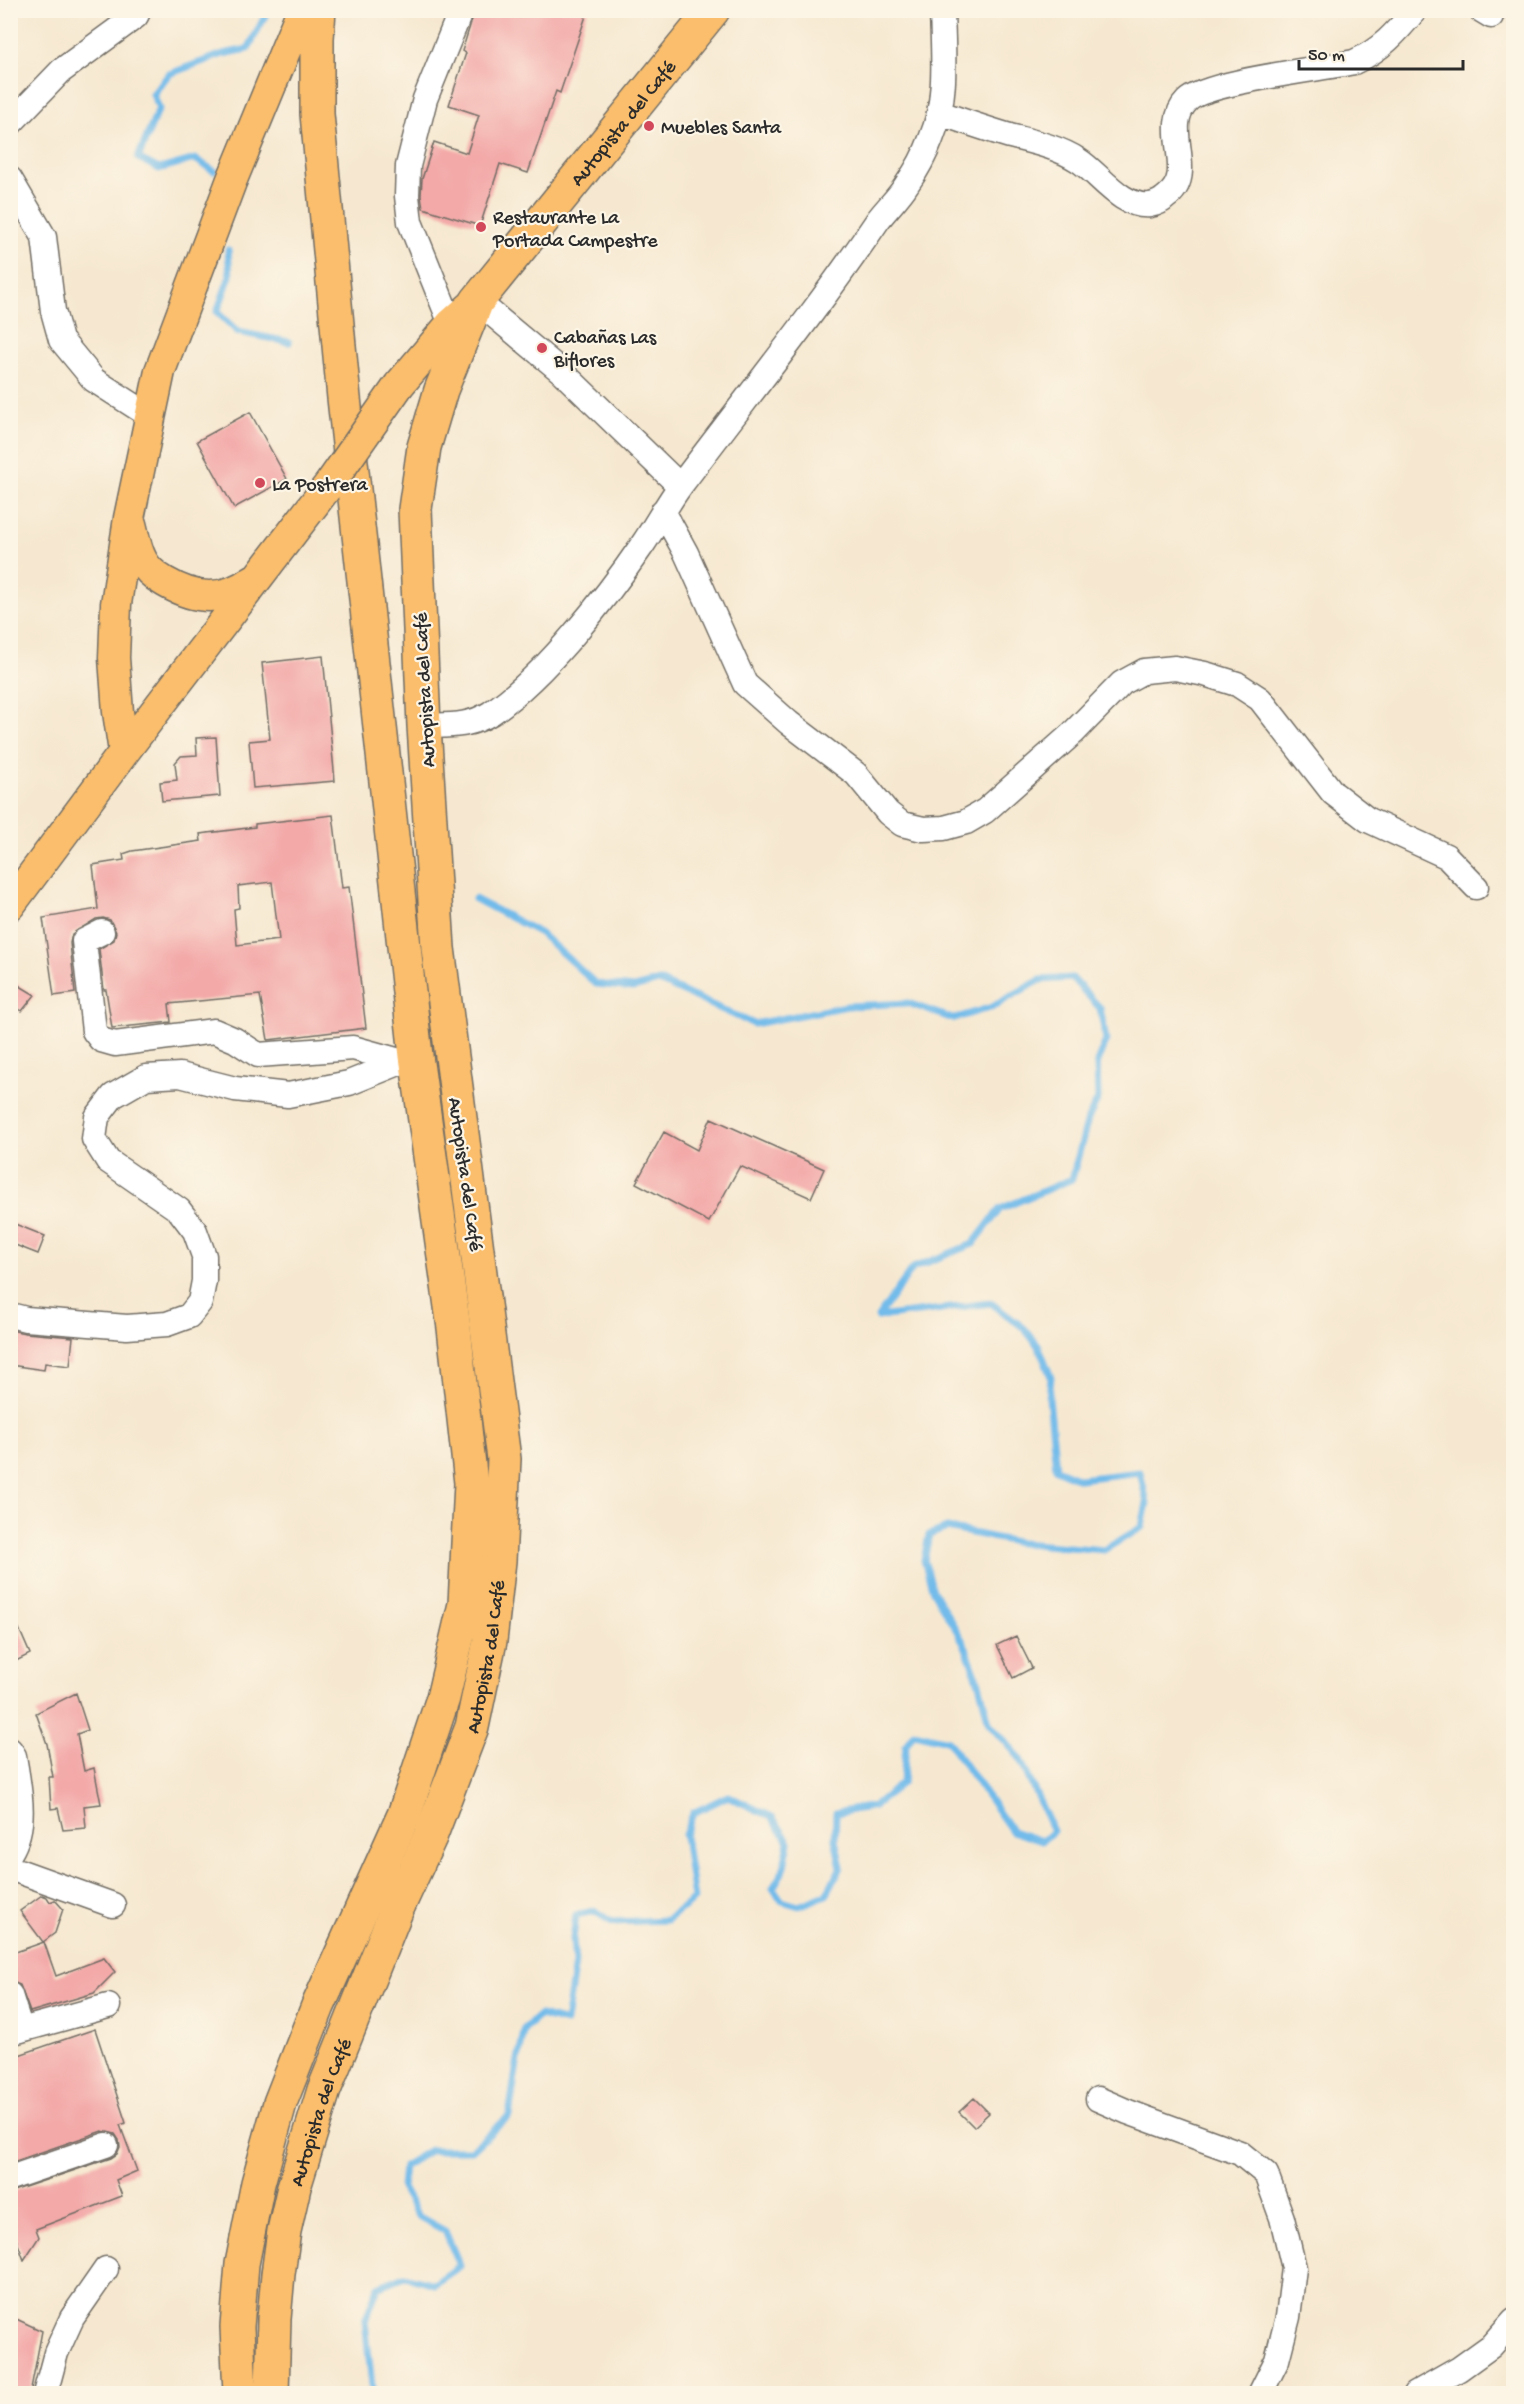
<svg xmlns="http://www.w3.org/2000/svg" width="1524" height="2404" font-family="'Gochi Hand',sans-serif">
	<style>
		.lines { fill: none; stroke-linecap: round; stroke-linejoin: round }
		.stream { stroke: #72bbea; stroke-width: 7 }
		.building { fill: #f3a9a8; fill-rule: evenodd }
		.minor-casing { stroke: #726d65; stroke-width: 27 }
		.major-casing { stroke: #726d65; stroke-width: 33 }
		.highway-casing { stroke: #726d65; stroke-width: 36 }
		.minor { stroke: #fff; stroke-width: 24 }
		.major { stroke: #fabe6d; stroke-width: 30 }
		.highway { stroke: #fabe6d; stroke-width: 33 }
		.major-bridge-casing { stroke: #726d65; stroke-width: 33; stroke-linecap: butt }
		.major-bridge { stroke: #fabe6d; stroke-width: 30 }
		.poi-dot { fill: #d1495b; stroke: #fcf5e5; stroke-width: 2 }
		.labels { text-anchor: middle; stroke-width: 4.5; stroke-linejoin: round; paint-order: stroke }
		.street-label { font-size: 20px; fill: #2b2b2b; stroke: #fcf5e5 }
		.poi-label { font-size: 20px; fill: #2b2b2b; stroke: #fcf5e5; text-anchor: start }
	</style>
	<rect width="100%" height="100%" fill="#fcf5e5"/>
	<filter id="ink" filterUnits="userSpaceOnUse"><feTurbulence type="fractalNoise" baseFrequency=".0167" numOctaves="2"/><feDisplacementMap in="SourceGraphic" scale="12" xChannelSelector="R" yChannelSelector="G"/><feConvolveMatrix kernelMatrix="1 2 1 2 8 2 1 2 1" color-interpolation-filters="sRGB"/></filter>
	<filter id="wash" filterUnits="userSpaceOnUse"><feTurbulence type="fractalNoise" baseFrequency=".008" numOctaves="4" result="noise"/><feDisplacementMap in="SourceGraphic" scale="24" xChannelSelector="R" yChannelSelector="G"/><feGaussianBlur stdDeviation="1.35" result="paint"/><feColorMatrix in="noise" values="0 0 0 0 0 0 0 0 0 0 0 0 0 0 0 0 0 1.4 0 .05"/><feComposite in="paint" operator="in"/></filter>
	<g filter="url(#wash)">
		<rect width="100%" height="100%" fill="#f6e8d0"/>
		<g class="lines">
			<!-- stream -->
			<path class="stream" d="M214,171L195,159L159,169L138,158L159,108L153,94L169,74L223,54L248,49L268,10
				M228,250L230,276L217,312L238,332L289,342
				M373,2394L365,2321L378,2287L405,2276L434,2284L460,2266L445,2231L418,2216L402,2188L404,2166L430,2150H472L509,2116L517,2064L525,2028L540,2015L566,2022L575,1963L573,1939L576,1915L594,1911L612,1922L667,1920L694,1899L685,1835L693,1813L728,1796L772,1817L789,1842L783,1871L773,1888L782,1901L799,1906L826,1895L841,1867L835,1839L836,1813L874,1806L903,1782L906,1745L914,1733L948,1741L1012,1831L1042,1841L1053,1831L1019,1757L989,1723L979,1683L964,1643L933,1591L924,1560L929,1535L947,1528L1020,1543L1104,1550L1142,1527L1147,1503L1140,1472L1079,1479L1056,1469L1049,1398L1051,1377L1039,1347L1024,1328L991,1303L878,1317L913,1268L973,1244L1000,1209L1072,1179L1088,1119L1098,1099L1097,1062L1106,1040L1100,1008L1072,978L1040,980L992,1007L953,1019L908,1003L847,1006L754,1024L659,981L634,988L596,984L540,933L475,899"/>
		</g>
		<g id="blocks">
			<!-- building -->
			<path class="building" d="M475,10H588L560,93L556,91L528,173L500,164L480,226L423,208L421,195L422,179L434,142L467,153L479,115L449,105L466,53L462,51Z
				M250,412L287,479L234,508L197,441Z
				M323,656L335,781L253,788L249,741L270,739L262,663Z
				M216,737L220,796L162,801L160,782L177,780L175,763L181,756L197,755L196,738Z
				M333,815L342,888L349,887L366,1028L268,1040L260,995L169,1004L171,1022L112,1028L106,990H104L99,949L114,940L116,932L110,920L103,918L96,919L72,934L70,943L75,993L54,996L43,918L98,909L93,865L124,860L123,854L132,851L201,841L200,834L255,827V824ZM272,882L279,940L237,945L234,909L239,908L238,886Z
				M10,980L35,995L22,1011L10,1003Z
				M711,1118L824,1169L811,1198L740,1166L709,1222L636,1183L664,1132L697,1150Z
				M10,1222L45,1236L38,1254L10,1243Z
				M10,1330L25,1333L73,1337L70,1366L45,1363L44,1370L10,1365Z
				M10,1608L30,1654L10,1664Z
				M1016,1636L1032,1668L1013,1678L997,1645Z
				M76,1693L88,1730L77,1734L84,1771L94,1768L101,1804L84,1806L86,1828L63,1830L58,1808L51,1809L49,1777H53L47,1744L36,1713Z
				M42,1895L47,1897L50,1902L55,1900L63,1909L55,1933L43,1942L20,1911Z
				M44,1942L56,1976L104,1958L115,1972L94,1993L30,2012L20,1985L10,1981V1954Z
				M95,2029L126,2123L120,2125L137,2171L116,2180L122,2196L36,2229L39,2237L24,2260L15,2236L10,2238V2192L111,2158L117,2154L120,2147L119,2140L115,2134L102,2131L10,2163V2058Z
				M974,2098L989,2113L974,2127L959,2112Z
				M10,2316L42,2331L30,2394H10Z"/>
		</g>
	</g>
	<g filter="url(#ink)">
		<use href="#blocks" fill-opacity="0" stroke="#726d65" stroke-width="1.5"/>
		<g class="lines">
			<defs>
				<path id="minor" d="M1481,10L1491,16
					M940,113C963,121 986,129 1010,136C1033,142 1058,147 1078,160C1099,173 1121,208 1150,205C1156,204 1162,201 1166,197C1199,174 1160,128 1187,101C1205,82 1321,69 1354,62C1381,50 1396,33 1415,10
					M10,124L61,71L136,16L139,10
					M10,179L44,237L53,311L61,340L94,380L150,416
					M477,301L562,372L680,486
					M451,324L410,222L407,196L408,166L425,99L461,10
					M663,511L686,553L745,684L789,723L856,774L888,813L902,824L923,829L944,828L966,822L985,811L1073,733L1122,683L1144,671L1175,668L1205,674L1237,684L1260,699L1333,793L1368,820L1446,856L1476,887
					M424,726C449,725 469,727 491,713C545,676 606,598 643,544C656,525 667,504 681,485C747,397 816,312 878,220C887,208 899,197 907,184C917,170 925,155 931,139C948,99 943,53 942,10
					M102,932L84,941L94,1031L101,1040L115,1044L214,1031L235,1040L258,1055L353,1048L400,1061
					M10,1315L26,1319L127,1327L167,1324L189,1316L200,1302L204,1281V1256L195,1231L179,1210L108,1161L94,1139L97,1117L113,1096L146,1077L180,1075L235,1089L288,1095L349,1083L416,1056
					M10,1750L14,1756C19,1788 28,1824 10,1853
					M10,1868L113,1905
					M10,1995L21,2030
					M10,2033L108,2006
					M1098,2099L1128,2112L1240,2153L1266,2174L1282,2218L1294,2268L1288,2317L1277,2360L1260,2394
					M10,2178L106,2145
					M45,2394L56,2353L72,2318L106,2269
					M1415,2394L1459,2369L1491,2346L1514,2320"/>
				<path id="major" d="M399,385L451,324L477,301
					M131,524C134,535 136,549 142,560C147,570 156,577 165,582C196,600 223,602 253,580
					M124,752L118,712L114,658L116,604L129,518L160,371L231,182L302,10
					M10,905L124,752L331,482"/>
				<g id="highway">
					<path d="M240,2394L237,2327L242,2264L258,2183L280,2103L318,2006L404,1815L443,1698L465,1604L471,1483L454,1328L416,1056L344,398L317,114V38L319,10"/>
					<path id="s1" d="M272,2394L274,2319L278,2274L284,2231L294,2187L324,2090L396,1911L430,1837L472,1727L490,1641L499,1561L504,1459L438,948L424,726L415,509L424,447L441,390L477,301L713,10"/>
				</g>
			</defs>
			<!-- minor casing -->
			<use href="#minor" class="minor-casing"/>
			<!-- major casing -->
			<use href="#major" class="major-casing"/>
			<!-- highway casing -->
			<use href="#highway" class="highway-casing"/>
			<!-- minor -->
			<use href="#minor" class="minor"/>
			<!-- major -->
			<use href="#major" class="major"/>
			<!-- highway -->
			<use href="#highway" class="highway"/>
			<defs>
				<path id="major-bridge" d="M331,482L399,385"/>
			</defs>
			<!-- major-bridge casing -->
			<use href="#major-bridge" class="major-bridge-casing"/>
			<!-- major-bridge -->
			<use href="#major-bridge" class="major-bridge"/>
		</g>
	</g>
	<!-- markers -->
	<g class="poi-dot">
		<circle cx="649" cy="126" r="6"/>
		<circle cx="481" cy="227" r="6"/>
		<circle cx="542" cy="348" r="6"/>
		<circle cx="260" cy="483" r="6"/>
	</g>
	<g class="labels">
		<!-- street labels -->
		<g class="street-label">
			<text dy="7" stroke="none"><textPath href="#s1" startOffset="2376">Autopista del Café</textPath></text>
			<text transform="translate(423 690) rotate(-93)" y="7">Autopista del Café</text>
			<text transform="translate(467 1174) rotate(82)" y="7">Autopista del Café</text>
			<text dy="7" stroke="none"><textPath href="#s1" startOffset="774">Autopista del Café</textPath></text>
			<text dy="7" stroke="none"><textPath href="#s1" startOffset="288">Autopista del Café</textPath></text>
		</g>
		<!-- poi labels -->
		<g class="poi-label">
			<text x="661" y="133">Muebles Santa</text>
			<text x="493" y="223">Restaurante La<tspan x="493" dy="23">Portada Campestre</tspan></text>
			<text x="554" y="343">Cabañas Las<tspan x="554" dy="23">Biflores</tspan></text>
			<text x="272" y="490">La Postrera</text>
		</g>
	</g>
	<!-- margin -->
	<rect width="1524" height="2404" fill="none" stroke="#fcf5e5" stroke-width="36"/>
	<!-- scale -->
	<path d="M1299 60v9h164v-9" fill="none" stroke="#2b2b2b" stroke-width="3"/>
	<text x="1308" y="60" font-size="18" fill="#2b2b2b" stroke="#fcf5e5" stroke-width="4.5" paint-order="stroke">50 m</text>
</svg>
